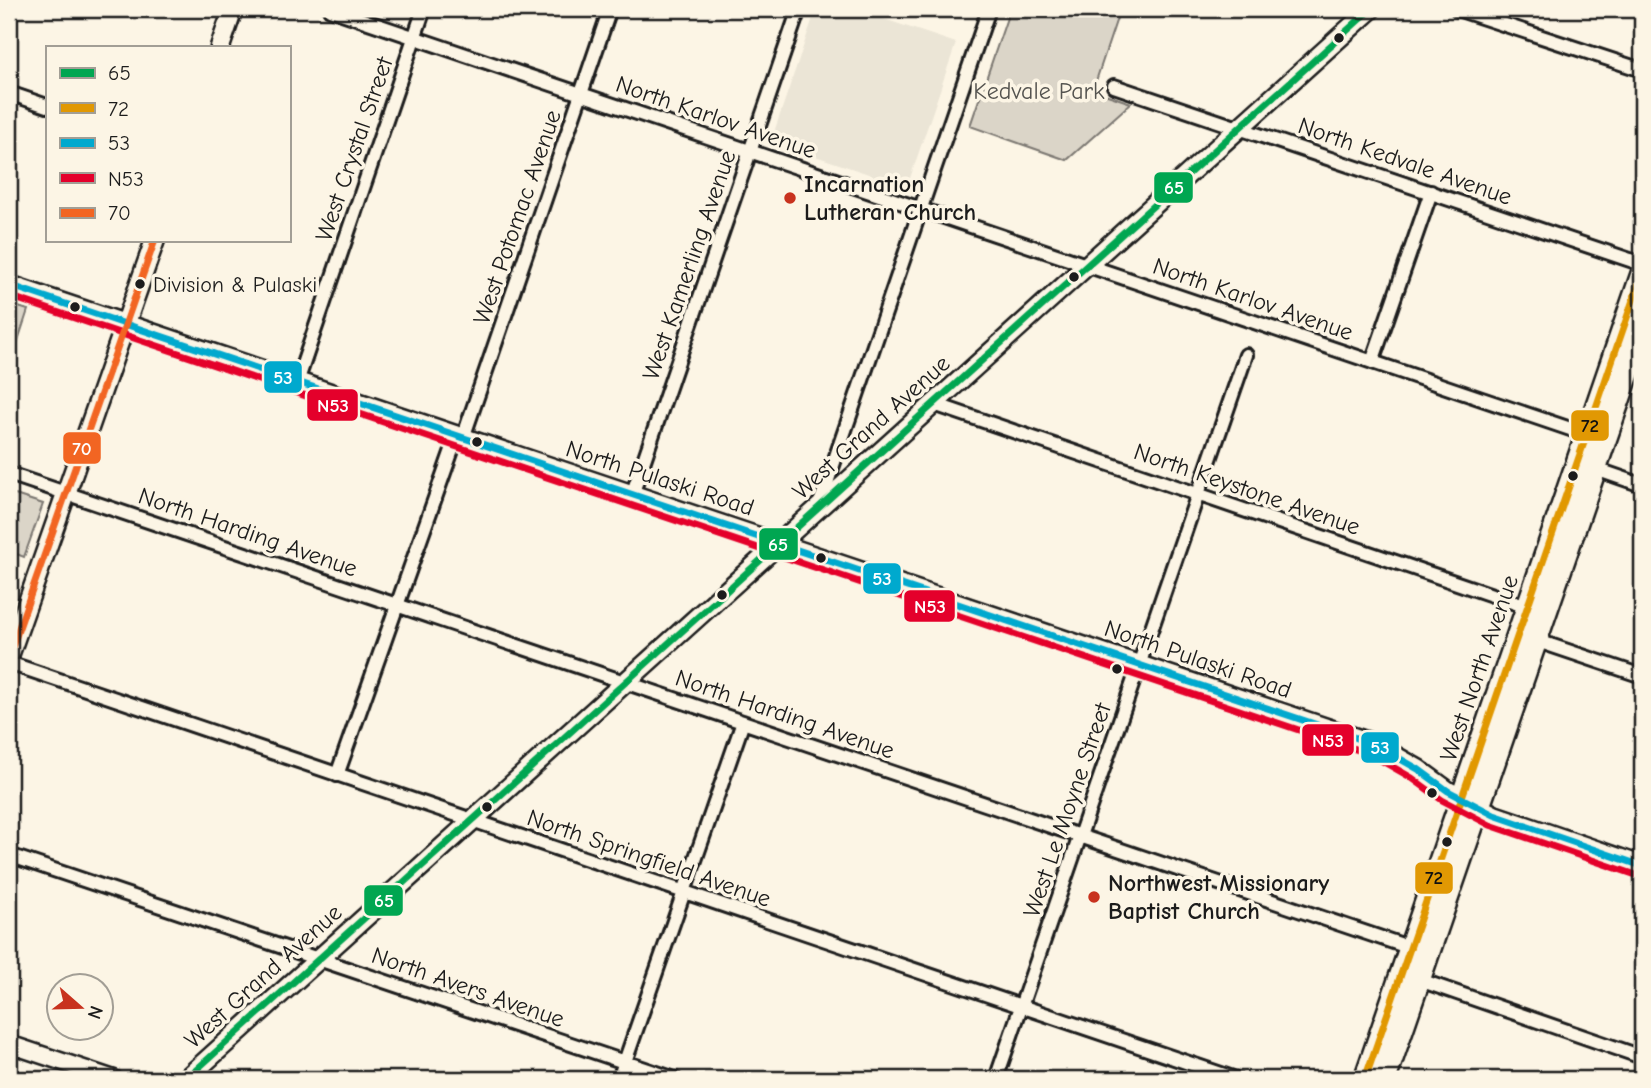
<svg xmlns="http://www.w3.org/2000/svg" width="1651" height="1088" font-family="'Comic Neue',sans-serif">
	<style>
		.built { fill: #ebe5d6 }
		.green { fill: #dbd5c8; stroke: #7c7872; stroke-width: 2 }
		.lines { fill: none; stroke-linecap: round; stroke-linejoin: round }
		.minor-casing { stroke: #1c1c1c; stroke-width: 18 }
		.tertiary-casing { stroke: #1c1c1c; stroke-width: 21 }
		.secondary-casing { stroke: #1c1c1c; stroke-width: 23 }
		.primary-casing { stroke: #1c1c1c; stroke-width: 26 }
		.minor { stroke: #fcf5e5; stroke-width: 12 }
		.tertiary { stroke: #fcf5e5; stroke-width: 16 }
		.secondary { stroke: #fcf5e5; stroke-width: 18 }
		.primary { stroke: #fcf5e5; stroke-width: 21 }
		.bus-1-casing { stroke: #fcf5e5; stroke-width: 12 }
		.bus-2-casing { stroke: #fcf5e5; stroke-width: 12 }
		.bus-3-casing { stroke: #fcf5e5; stroke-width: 12 }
		.bus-4-casing { stroke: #fcf5e5; stroke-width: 12 }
		.bus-5-casing { stroke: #fcf5e5; stroke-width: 12 }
		.bus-1 { stroke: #00a651; stroke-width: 7 }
		.bus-2 { stroke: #e19803; stroke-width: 7 }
		.bus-3 { stroke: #00a9ce; stroke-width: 7 }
		.bus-4 { stroke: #e4002b; stroke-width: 7 }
		.bus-5 { stroke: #f26522; stroke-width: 7 }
		.bus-dot { fill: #1c1c1c; stroke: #fcf5e5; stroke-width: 2.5 }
		.poi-dot { fill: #c8321e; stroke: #fcf5e5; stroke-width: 2.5 }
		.labels { text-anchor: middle; stroke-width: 7; stroke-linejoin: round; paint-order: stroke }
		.bus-label { font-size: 22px; fill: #1c1c1c; stroke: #fcf5e5; text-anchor: start }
		.park-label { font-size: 24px; fill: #555450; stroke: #fcf5e5 }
		.street-label { font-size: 24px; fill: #1c1c1c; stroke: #fcf5e5 }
		.poi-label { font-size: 24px; font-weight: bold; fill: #1c1c1c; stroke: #fcf5e5; text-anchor: start }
		.line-badge { stroke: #fcf5e5; stroke-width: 2.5 }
		.badge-label { font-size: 19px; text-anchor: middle; font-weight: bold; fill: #fff }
		.pale-badge-label { font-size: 19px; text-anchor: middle; font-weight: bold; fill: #111 }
	</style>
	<rect width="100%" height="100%" fill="#fcf5e5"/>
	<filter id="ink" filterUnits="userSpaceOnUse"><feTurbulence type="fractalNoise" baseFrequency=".0143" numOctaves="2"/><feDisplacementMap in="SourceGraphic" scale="14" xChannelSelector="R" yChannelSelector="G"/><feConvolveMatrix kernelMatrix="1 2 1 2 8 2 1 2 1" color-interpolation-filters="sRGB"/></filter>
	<g filter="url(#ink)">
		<!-- built -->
		<path class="built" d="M816,9H854L956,43L907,187L771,141Z"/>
		<!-- green -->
		<path class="green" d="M1010,9H1120L1093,90L1131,103L1067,160L970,126Z
			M9,304L28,310L9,368Z
			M9,493L43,504L24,557L9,551Z"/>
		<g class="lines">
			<defs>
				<path id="minor" d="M330,9L1591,436
					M1457,9L1642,70
					M1114,86L1642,264
					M9,93L47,106
					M1372,362L1431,192
					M297,382L424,9
					M934,404L1533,609
					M463,438L610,9
					M1590,467L1642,485
					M9,474L1414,949
					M632,495L799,9
					M819,506L989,9
					M1532,639L1642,676
					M9,663L1236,1079
					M337,775L457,436
					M9,855L675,1079
					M1414,978L1642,1057
					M619,1079L743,722
					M996,1079L1246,355"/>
				<path id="tertiary" d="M9,1044L114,1079"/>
				<path id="secondary" d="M220,47L233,9
					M9,285L1374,744L1418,769L1448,791L1494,815L1642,866
					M9,656L155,240
					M186,1079L1371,9"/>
				<path id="primary" d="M1365,1079L1642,274
					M1385,1079L1642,333"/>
			</defs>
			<!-- minor casing -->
			<use href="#minor" class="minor-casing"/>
			<!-- tertiary casing -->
			<use href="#tertiary" class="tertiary-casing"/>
			<!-- secondary casing -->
			<use href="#secondary" class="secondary-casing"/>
			<!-- primary casing -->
			<use href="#primary" class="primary-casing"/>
			<!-- minor -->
			<use href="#minor" class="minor"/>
			<!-- tertiary -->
			<use href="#tertiary" class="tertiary"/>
			<!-- secondary -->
			<use href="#secondary" class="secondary"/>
			<!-- primary -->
			<use href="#primary" class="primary"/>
			<defs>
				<path id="bus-1" d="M186,1079L1371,9"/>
				<path id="bus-2" d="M1365,1079L1642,274"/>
				<path id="bus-3" d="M9,285L1374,744L1418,769L1448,791L1494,815L1642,866"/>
				<path id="bus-4" d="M9,296L1370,754L1412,778L1442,800L1490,825L1639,876"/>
				<path id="bus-5" d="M9,656L155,240"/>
			</defs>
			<!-- bus-1 casing -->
			<use href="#bus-1" class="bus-1-casing"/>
			<!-- bus-2 casing -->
			<use href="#bus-2" class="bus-2-casing"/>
			<!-- bus-3 casing -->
			<use href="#bus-3" class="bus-3-casing"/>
			<!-- bus-4 casing -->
			<use href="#bus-4" class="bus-4-casing"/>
			<!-- bus-5 casing -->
			<use href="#bus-5" class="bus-5-casing"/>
			<!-- bus-1 -->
			<use href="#bus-1" class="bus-1"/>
			<!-- bus-2 -->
			<use href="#bus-2" class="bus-2"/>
			<!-- bus-3 -->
			<use href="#bus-3" class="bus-3"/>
			<!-- bus-4 -->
			<use href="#bus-4" class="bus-4"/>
			<!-- bus-5 -->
			<use href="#bus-5" class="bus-5"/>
		</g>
	</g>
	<!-- markers -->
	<g class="bus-dot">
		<circle cx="1339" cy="38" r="6"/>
		<circle cx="1074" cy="277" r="6"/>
		<circle cx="140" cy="284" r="6"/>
		<circle cx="75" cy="307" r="6"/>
		<circle cx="477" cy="442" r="6"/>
		<circle cx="1573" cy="476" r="6"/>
		<circle cx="821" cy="558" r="6"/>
		<circle cx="722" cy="595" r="6"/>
		<circle cx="1117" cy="669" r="6"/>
		<circle cx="1432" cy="793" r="6"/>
		<circle cx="487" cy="807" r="6"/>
		<circle cx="1447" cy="842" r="6"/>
	</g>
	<g class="poi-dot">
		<circle cx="790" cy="198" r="7"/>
		<circle cx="1094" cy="897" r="7"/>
	</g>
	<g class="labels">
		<!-- bus labels -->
		<g class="bus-label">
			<text x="153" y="292">Division &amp; Pulaski</text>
		</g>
		<!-- park labels -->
		<g class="park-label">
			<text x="1039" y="99">Kedvale Park</text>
		</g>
		<!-- street labels -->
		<g class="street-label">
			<text transform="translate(716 117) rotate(19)" y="8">North Karlov Avenue</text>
			<text transform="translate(354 149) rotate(-71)" y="8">West Crystal Street</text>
			<text transform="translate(1405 161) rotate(19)" y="8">North Kedvale Avenue</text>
			<text transform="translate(517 217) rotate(-71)" y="8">West Potomac Avenue</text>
			<text transform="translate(689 265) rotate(-71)" y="8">West Kamerling Avenue</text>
			<text transform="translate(1253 299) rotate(19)" y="8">North Karlov Avenue</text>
			<text transform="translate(871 427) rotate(-42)" y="8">West Grand Avenue</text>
			<text transform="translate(660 478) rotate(18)" y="8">North Pulaski Road</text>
			<text transform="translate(1247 489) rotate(19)" y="8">North Keystone Avenue</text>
			<text transform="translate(248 532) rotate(19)" y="8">North Harding Avenue</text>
			<text transform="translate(1198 659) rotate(19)" y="8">North Pulaski Road</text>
			<text transform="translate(1479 668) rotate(-71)" y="8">West North Avenue</text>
			<text transform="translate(785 714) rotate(19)" y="8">North Harding Avenue</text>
			<text transform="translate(1067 810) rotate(-71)" y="8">West Le Moyne Street</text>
			<text transform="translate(649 858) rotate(19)" y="8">North Springfield Avenue</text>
			<text transform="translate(263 976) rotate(-42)" y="8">West Grand Avenue</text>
			<text transform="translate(468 987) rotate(19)" y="8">North Avers Avenue</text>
		</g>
		<!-- poi labels -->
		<g class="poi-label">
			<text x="804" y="192">Incarnation<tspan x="804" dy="28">Lutheran Church</tspan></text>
			<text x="1108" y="891">Northwest Missionary<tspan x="1108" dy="28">Baptist Church</tspan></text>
		</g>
	</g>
	<g class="line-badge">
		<rect x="1153" y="171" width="41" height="33" rx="7" fill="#00a651"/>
		<rect x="263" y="360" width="40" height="34" rx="7" fill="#00a9ce"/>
		<rect x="306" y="388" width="53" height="34" rx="7" fill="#e4002b"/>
		<rect x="1570" y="409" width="40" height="33" rx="7" fill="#e19803"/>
		<rect x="62" y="431" width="40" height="34" rx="7" fill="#f26522"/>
		<rect x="758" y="527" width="41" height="34" rx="7" fill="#00a651"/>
		<rect x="862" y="562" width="40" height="33" rx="7" fill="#00a9ce"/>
		<rect x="903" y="589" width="53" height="34" rx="7" fill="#e4002b"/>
		<rect x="1301" y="723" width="54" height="34" rx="7" fill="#e4002b"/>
		<rect x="1360" y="731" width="40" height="33" rx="7" fill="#00a9ce"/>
		<rect x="1414" y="861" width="40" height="34" rx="7" fill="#e19803"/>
		<rect x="363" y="884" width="41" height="33" rx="7" fill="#00a651"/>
	</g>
	<g class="badge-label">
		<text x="1174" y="194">65</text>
		<text x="283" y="384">53</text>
		<text x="333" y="412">N53</text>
		<text x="82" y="455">70</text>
		<text x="778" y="551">65</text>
		<text x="882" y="585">53</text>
		<text x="930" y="613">N53</text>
		<text x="1328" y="747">N53</text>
		<text x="1380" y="754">53</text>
		<text x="384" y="907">65</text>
	</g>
	<g class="pale-badge-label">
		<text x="1590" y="432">72</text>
		<text x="1434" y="884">72</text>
	</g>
	<!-- margin -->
	<rect width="1651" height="1088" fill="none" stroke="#fcf5e5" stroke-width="35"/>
	<rect x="18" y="18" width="1616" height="1053" fill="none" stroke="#1c1c1c" stroke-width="2.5" filter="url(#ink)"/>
	<!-- legend -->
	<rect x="46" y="46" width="245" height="196" fill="#fcf5e5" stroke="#a29e95" stroke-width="2"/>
	<rect x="60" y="68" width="35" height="10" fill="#00a651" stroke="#a29e95" stroke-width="2"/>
	<text x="108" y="80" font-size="21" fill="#1c1c1c">65</text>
	<rect x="60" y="103" width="35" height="10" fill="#e19803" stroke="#a29e95" stroke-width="2"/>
	<text x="108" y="116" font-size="21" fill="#1c1c1c">72</text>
	<rect x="60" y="138" width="35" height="10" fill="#00a9ce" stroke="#a29e95" stroke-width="2"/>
	<text x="108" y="150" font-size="21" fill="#1c1c1c">53</text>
	<rect x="60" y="173" width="35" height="10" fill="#e4002b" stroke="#a29e95" stroke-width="2"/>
	<text x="108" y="186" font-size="21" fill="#1c1c1c">N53</text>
	<rect x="60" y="208" width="35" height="10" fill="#f26522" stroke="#a29e95" stroke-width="2"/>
	<text x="108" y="220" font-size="21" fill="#1c1c1c">70</text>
	<!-- north arrow -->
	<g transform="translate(80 1007) rotate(110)"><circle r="33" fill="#fcf5e5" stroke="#a29e95" stroke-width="2"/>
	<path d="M0-5L12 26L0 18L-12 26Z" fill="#c8321e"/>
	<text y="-10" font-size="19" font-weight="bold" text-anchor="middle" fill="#1c1c1c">N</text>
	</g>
</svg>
